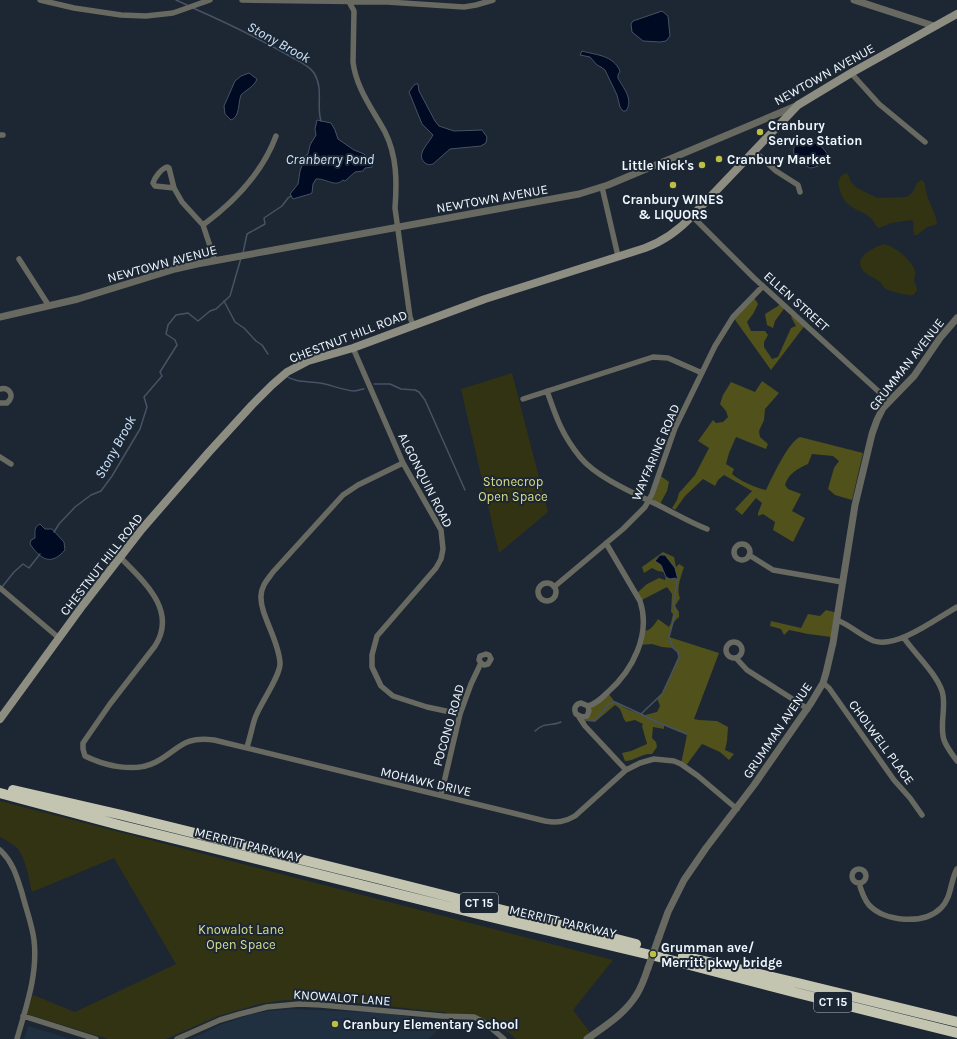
<svg xmlns="http://www.w3.org/2000/svg" width="957" height="1039" font-family="Karla,sans-serif">
	<style>
		.built { fill: #203041 }
		.green { fill: #323312 }
		.forest { fill: #50511b }
		.water { fill: #000b23; stroke: #475265 }
		.lines { fill: none; stroke-linecap: round; stroke-linejoin: round }
		.stream { stroke: #475265; stroke-width: 1.5 }
		.minor { stroke: #686960; stroke-width: 5.5 }
		.tertiary { stroke: #686960; stroke-width: 7 }
		.secondary { stroke: #8d8e81; stroke-width: 8 }
		.motorway { stroke: #c4c5b1; stroke-width: 10 }
		.tertiary-bridge { stroke: #686960; stroke-width: 7 }
		.poi-dot { fill: #bcbf43; stroke: #1c2733; stroke-width: 1.5 }
		.labels { text-anchor: middle; stroke-width: 4; stroke-linejoin: round; paint-order: stroke }
		.shield { fill: #1c2733; stroke: #afb8c1; stroke-width: 1 }
		.shield-label { font-size: 12px; font-weight: bold; fill: #eef6fe }
		.street-label { font-size: 13px; fill: #eef6fe; stroke: #1c2733 }
		.poi-label { font-size: 13px; font-weight: bold; fill: #eef6fe; stroke: #1c2733; text-anchor: start }
		.park-label { font-size: 13px; fill: #d9dd8a; stroke: #1c2733 }
		.water-label { font-size: 14px; font-style: italic; fill: #cde4fd; stroke: #1c2733 }
	</style>
	<rect width="100%" height="100%" fill="#1c2733"/>
	<!-- built -->
	<path class="built" d="M292,1009L382,1013L447,1022L428,1039H191L220,1025L252,1014L269,1011Z
		M28,1026L71,1039H24Z"/>
	<!-- green -->
	<path class="green" d="M846,173L848,174L851,182L857,188L877,198L907,197L913,192L917,183L921,180C926,182 925,186 926,191C928,202 936,213 937,223L935,225L927,227L917,235H914C912,230 915,224 912,220L891,223L879,228L876,226C868,205 843,217 838,182L841,176Z
		M884,244C894,245 913,262 915,271C916,275 914,277 914,280C915,284 917,286 917,290L914,295C908,296 892,292 886,289C883,288 882,284 880,282C872,275 860,275 860,261C865,251 874,248 884,244Z
		M512,373L548,512L499,553L461,389Z
		M0,801L613,960L573,1010L595,1039H516L508,1032L489,1020L468,1015L368,1004L318,1001L285,1000L259,1004L218,1016L166,1039H108L27,1014L33,995L75,1012L176,964L114,858L32,892C29,880 27,864 20,852C17,846 6,840 0,837Z"/>
	<!-- forest -->
	<path class="forest" d="M753,296L758,304L753,314L747,322L751,331H765L768,335L764,342V347L772,359L778,357L791,328L796,326L791,317L794,314L806,324L771,370L733,317Z
		M781,302L786,306L775,321L773,328L767,325L765,314L778,306Z
		M762,381L779,393L765,409L764,420L759,431L760,437L768,444L766,449L736,437L729,453L726,464L734,469L732,474C740,481 756,488 766,490C772,478 788,442 800,437L863,453L852,500L835,495L828,489L834,468L839,461L833,456L812,454L808,464C797,469 789,473 785,485L788,489L801,494L792,511L805,518L793,542L773,530L775,522L763,514L758,516V513L762,503L756,498L742,515L735,509L752,491L724,475L718,480L715,486L703,479L685,496L675,510L672,508L677,500L679,493L695,475L709,448L698,441L713,420L716,423L723,422L728,417L726,411L720,404L723,395L731,382L755,392Z
		M658,474L669,482L667,491L659,506L649,501Z
		M663,552L674,557L676,567L679,564L684,567C681,576 676,589 680,598L675,606L679,612V617C671,623 672,629 669,637L719,653L694,719L699,720L717,721L728,727L727,741L725,750L734,754L729,760L720,752L702,744L685,767L681,764L687,735L664,725V729L653,727L652,738L656,742L657,747L652,754C642,753 635,761 625,761L622,753L631,751L647,744L642,726L643,724L635,720L626,722C621,716 623,709 615,705L595,722L586,721L585,726L582,717H584L589,708L608,693L615,702L629,710L645,715L657,712L660,706L657,698L662,694L679,655L673,648L662,647L652,644L639,645L642,631C650,632 654,625 658,619L669,627L671,623L673,614L671,612L672,594L667,587L640,601L636,594L647,584L659,578L665,580L666,575L664,572L658,571L652,568L644,573L642,567Z
		M826,610L838,613L831,637L808,634L789,630L784,635L781,629L770,626L771,621L801,628L808,614L820,616Z"/>
	<!-- water -->
	<path class="water" d="M662,11L668,16L670,36L666,41L660,42L643,41L632,32L631,24L633,21Z
		M582,51C596,55 613,55 620,71L618,75V78C623,88 634,99 626,111H623L620,107L617,95L605,70L601,67L597,65L590,57L580,55Z
		M249,73L257,79C254,87 247,89 241,95C238,103 240,117 231,120L225,114L224,106L235,81L241,76Z
		M416,84H418L419,91L435,121L439,126L454,131L482,130L487,137L486,143L481,146L450,149L433,164C429,165 427,165 424,162C416,154 429,143 433,135L422,124L409,92L414,85Z
		M317,120L331,123L335,130L338,139L354,150L364,154L373,165L372,167L365,168L363,171L355,172L345,181L343,180C335,188 326,178 316,179L313,184L312,193L310,194L293,199L290,194L298,184L300,171L306,155L308,154L310,145L316,135L315,129Z
		M804,140C814,141 824,146 828,156C827,164 817,167 810,168L797,161C793,155 792,147 797,141Z
		M40,524L45,529H52L64,542L65,550C51,566 41,560 30,544L31,540L35,538C35,531 34,527 40,524Z
		M660,555H665L675,568L678,580L675,578L670,579L666,577L661,565L655,561Z"/>
	<g class="lines">
		<!-- stream -->
		<path class="stream" d="M176,0L187,5
			M193,8C227,23 262,40 295,59C301,62 310,67 314,73C324,89 316,106 321,121
			M243,253L247,234L265,224L264,218L282,206L288,198L291,196
			M224,301L235,322L244,328L256,341L262,345L268,354
			M286,376C296,383 308,381 320,383C331,385 343,390 354,391C357,391 361,389 364,389
			M374,384H390L401,389L415,390L419,392L425,400L465,490
			M54,532L59,524L75,507L91,495L101,491L112,476L140,429L147,407L144,397L162,376L160,372L177,345L175,340L166,334L168,325L176,315L188,313L198,321L210,311L216,309L230,296L241,258
			M2,587L14,572L23,564L29,568L40,554
			M641,714C655,722 672,728 687,734
			M587,720H595L609,704L615,702L641,714L662,694L679,658L678,652L673,648L669,637L676,611L673,602L675,600C674,593 677,586 677,579
			M535,731C546,721 550,727 561,722"/>
		<!-- minor -->
		<path class="minor" d="M40,0L74,8L121,15L146,16L173,13L210,0
			M242,0L387,2L464,7L476,5L493,0
			M348,0L354,11L353,62C356,88 373,110 385,132C397,156 397,182 395,208L410,317L413,325
			M851,73L879,104L925,142
			M0,135H3
			M754,151L776,171L798,185L800,192
			M602,187L618,256
			M174,188L169,168L167,167C161,169 155,177 153,183L155,186L174,188L182,202L203,225L215,261
			M692,216L754,278L889,401
			M203,225C234,202 262,174 276,136
			M19,259L49,306
			M353,348L403,463L441,530L443,549L441,559L436,568L377,636L372,655V667L381,686L393,696L427,707L460,714
			M0,389C10,386 15,397 7,403H0
			M547,391C556,417 562,435 580,457C597,478 636,494 660,506C676,514 691,523 707,529
			M523,399L653,357L668,358L702,373
			M0,457L11,464
			M734 552a8 8 0 1 1 16 0a8 8 0 1 1-16 0Z
			M749,555L773,570L842,582
			M120,557C143,581 178,610 155,646L110,704L83,743V749L85,756C105,766 135,773 156,762C180,749 182,736 214,740L545,821C557,823 565,822 575,816L626,770L640,763L654,759L674,761L681,764L698,776L737,809
			M538 592a9 9 0 1 1 18 0a9 9 0 1 1-18 0Z
			M554,587L623,529L645,507L652,494L675,428L715,346L733,317L763,286
			M0,588L59,638
			M837,620C850,625 861,636 874,641C897,649 937,618 957,607
			M904,638C915,654 936,673 942,691C947,706 939,724 944,740C947,748 952,754 957,761
			M726 650a8 8 0 1 1 16 0a8 8 0 1 1-16 0Z
			M736,658L747,670L808,709
			M823,683L829,688L894,780L910,798L922,815
			M588,706L589,711L587,716L582,717L576,714C573,708 576,704 581,703L588,706C596,704 602,698 608,692C633,670 651,634 640,601L606,543
			M579,717L585,726L626,770
			M247,747C250,738 252,727 255,718C260,704 281,675 280,663C279,640 260,615 261,596C261,586 268,579 273,572L343,495L358,485L403,463
			M441,795L460,714L471,684L481,663L479,660L480,656L486,654L489,655L491,659L488,664L484,665L481,663
			M0,850C13,862 17,877 22,893C26,909 32,924 34,940C38,974 26,1007 17,1039
			M852 876a7 7 0 1 1 14 0a7 7 0 1 1-14 0Z
			M859,883C861,890 864,899 869,905C885,922 924,925 941,908C952,897 950,881 957,869
			M23,1016L96,1039
			M177,1039L220,1020L240,1014L267,1007L299,1004L321,1005L442,1016L474,1017L484,1022L504,1039"/>
		<!-- tertiary -->
		<path class="tertiary" d="M854,0L934,26
			M0,317L78,299L175,269L197,264L579,194L608,185L796,106
			M659,937L668,912L684,880L706,848L754,785L811,703L823,683L826,673L833,643L855,505L872,434L877,420L883,408L914,376L940,338L957,318
			M587,1039C605,1026 625,1014 637,994C642,986 645,977 648,968"/>
		<!-- secondary -->
		<path class="secondary" d="M0,719L83,605L142,529L209,452L252,405L272,385L287,372L308,361L353,348L485,299L645,248C664,241 678,231 692,216L798,105L851,73L957,14"/>
		<!-- motorway -->
		<path class="motorway" d="M13,790L122,815L376,878L636,944
			M0,793L119,825L478,914L659,957L797,993L957,1033
			M683,956L798,983L957,1022"/>
		<!-- tertiary-bridge -->
		<path class="tertiary-bridge" d="M648,968L659,937"/>
	</g>
	<!-- markers -->
	<g class="poi-dot">
		<circle cx="760" cy="132" r="4"/>
		<circle cx="719" cy="159" r="4"/>
		<circle cx="702" cy="165" r="4"/>
		<circle cx="673" cy="185" r="4"/>
		<circle cx="653" cy="954" r="4"/>
		<circle cx="335" cy="1024" r="4"/>
	</g>
	<g class="labels">
		<!-- shield labels -->
		<g class="shield">
			<rect x="460" y="893" width="38" height="20" rx="3"/>
			<rect x="814" y="992" width="38" height="20" rx="3"/>
		</g>
		<g class="shield-label">
			<text x="479" y="907">CT 15</text>
			<text x="833" y="1006">CT 15</text>
		</g>
		<!-- street labels -->
		<g class="street-label">
			<text transform="translate(824 74) rotate(-29)" y="5">NEWTOWN AVENUE</text>
			<text transform="translate(492 198) rotate(-10)" y="5">NEWTOWN AVENUE</text>
			<text transform="translate(162 263) rotate(-15)" y="5">NEWTOWN AVENUE</text>
			<text transform="translate(797 301) rotate(42)" y="5">ELLEN STREET</text>
			<text transform="translate(348 336) rotate(-21)" y="5">CHESTNUT HILL ROAD</text>
			<text transform="translate(906 364) rotate(-52)" y="5">GRUMMAN AVENUE</text>
			<text transform="translate(655 452) rotate(-67)" y="5">WAYFARING ROAD</text>
			<text transform="translate(426 480) rotate(63)" y="5">ALGONQUIN ROAD</text>
			<text transform="translate(101 564) rotate(-52)" y="5">CHESTNUT HILL ROAD</text>
			<text transform="translate(448 725) rotate(-74)" y="5">POCONO ROAD</text>
			<text transform="translate(777 730) rotate(-56)" y="5">GRUMMAN AVENUE</text>
			<text transform="translate(882 742) rotate(54)" y="5">CHOLWELL PLACE</text>
			<text transform="translate(426 781) rotate(13)" y="5">MOHAWK DRIVE</text>
			<text transform="translate(248 844) rotate(14)" y="5">MERRITT PARKWAY</text>
			<text transform="translate(563 921) rotate(13)" y="5">MERRITT PARKWAY</text>
			<text transform="translate(342 997) rotate(4)" y="5">KNOWALOT LANE</text>
		</g>
		<!-- poi labels -->
		<g class="poi-label">
			<text x="768" y="130">Cranbury<tspan x="768" dy="15">Service Station</tspan></text>
			<text x="727" y="164">Cranbury Market</text>
			<text x="694" y="170" text-anchor="end">Little Nick's</text>
			<text x="673" y="204" text-anchor="middle">Cranbury WINES<tspan x="673" dy="15">&amp; LIQUORS</tspan></text>
			<text x="661" y="952">Grumman ave/<tspan x="661" dy="15">Merritt pkwy bridge</tspan></text>
			<text x="343" y="1029">Cranbury Elementary School</text>
		</g>
		<!-- park labels -->
		<g class="park-label">
			<text x="513" y="486">Stonecrop<tspan x="513" dy="15">Open Space</tspan></text>
			<text x="241" y="934">Knowalot Lane<tspan x="241" dy="15">Open Space</tspan></text>
		</g>
		<!-- water labels -->
		<g class="water-label">
			<text transform="translate(279 42) rotate(29)" y="5">Stony Brook</text>
			<text x="330" y="164">Cranberry Pond</text>
			<text transform="translate(115 447) rotate(-61)" y="5">Stony Brook</text>
		</g>
	</g>
</svg>
